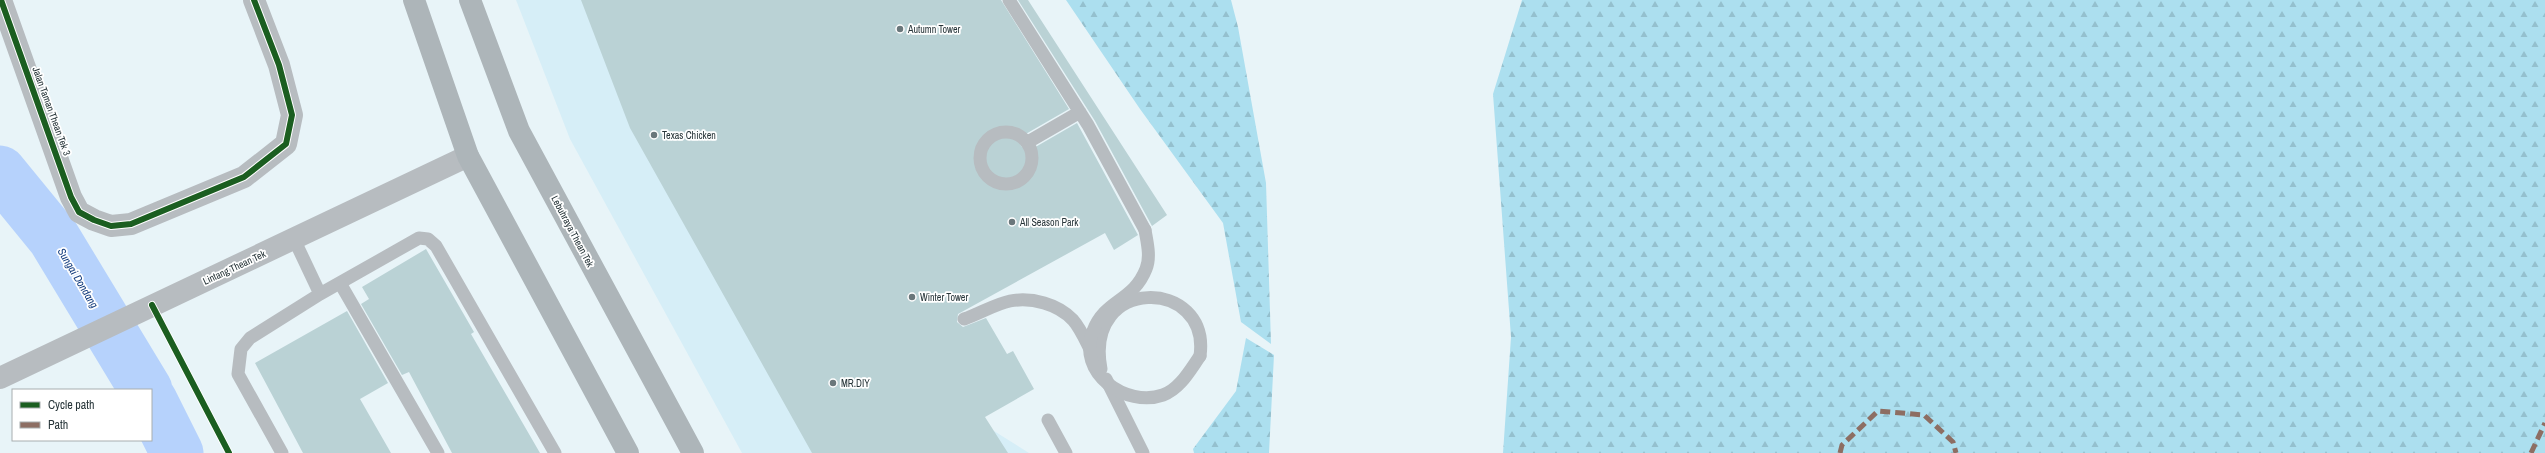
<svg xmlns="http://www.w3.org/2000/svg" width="2545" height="453" font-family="'Archivo Narrow',sans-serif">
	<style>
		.built { fill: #d6eef7 }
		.forest { fill: url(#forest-firs) }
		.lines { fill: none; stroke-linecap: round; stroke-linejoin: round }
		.river { stroke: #b6d2fc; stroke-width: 53 }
		.building { fill: #bad2d5 }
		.lane { stroke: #b7bcc0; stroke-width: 13 }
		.street { stroke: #b7bcc0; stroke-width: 22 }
		.primary { stroke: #adb5b9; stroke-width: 22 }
		.lane-bridge { stroke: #b7bcc0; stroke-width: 13 }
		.quiet { stroke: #8d6e63; stroke-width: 5; stroke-dasharray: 10 5; stroke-linecap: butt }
		.cycleway-casing { stroke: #fff; stroke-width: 8 }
		.cycleway { stroke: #1b5e20; stroke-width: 6 }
		.poi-dot { fill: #6a777b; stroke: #fff; stroke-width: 1.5 }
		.labels { text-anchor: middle; stroke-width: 3.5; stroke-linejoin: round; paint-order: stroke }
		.poi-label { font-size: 10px; fill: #263438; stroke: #fff; text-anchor: start }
		.street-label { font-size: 10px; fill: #263438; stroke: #fff }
		.water-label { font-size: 11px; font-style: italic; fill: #133c7e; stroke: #fff }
	</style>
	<defs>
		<pattern id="forest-firs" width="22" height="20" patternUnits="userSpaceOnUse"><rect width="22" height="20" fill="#acdfef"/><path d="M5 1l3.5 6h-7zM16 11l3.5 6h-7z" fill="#94c0ce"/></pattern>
	</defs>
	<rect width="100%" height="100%" fill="#e8f4f8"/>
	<!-- built -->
	<path class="built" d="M516,0H732L968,444L994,431L1029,453H742L570,139Z"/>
	<!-- forest -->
	<path class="forest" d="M1066,0H1231L1238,27L1266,183L1271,344L1241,322L1223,223L1140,109Z
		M1522,0H2545V453H1503L1511,337L1493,94Z
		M1246,338L1274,355L1269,453H1194L1193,449L1236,391Z"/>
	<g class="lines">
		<!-- river -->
		<path class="river" d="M0,172L54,238L146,390
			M151,401L177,453"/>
	</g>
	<!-- building -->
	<path class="building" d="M581,0H1001L1069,109L1024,135L1020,142L1021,146L1028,150L1032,149L1077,123L1138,235L1114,250L1105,233L958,314L957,322L963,327L986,318L1007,354L1013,351L1034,389L985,417L1008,453H812L630,128Z
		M1018,0H1028L1167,215L1152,226L1095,121Z
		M426,249L474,332L471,334L540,453H452L409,372L402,375L361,304L369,299L362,287Z
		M347,311L388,383L360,399L391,453H303L255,363Z"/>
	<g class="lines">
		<!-- lane -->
		<path class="lane" d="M1009,0L1088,125L1145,230
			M980 158a26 26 0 1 1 52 0a26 26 0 1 1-52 0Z
			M1028,142L1080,112
			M294,239L320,294
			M340,283L438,453
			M964,319C979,314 995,304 1010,301C1032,297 1058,304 1073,320C1081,329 1087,344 1093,355
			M1101,369C1083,275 1211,277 1200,356
			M1106,379L1143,453
			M1048,420L1066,453
			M282,453L238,374L241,349L250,338L320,294L419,238L428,239L436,246L555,453"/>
		<!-- street -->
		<path class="street" d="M1,0L71,197L79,212L94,220L111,226L131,224L244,177L286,144L292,115L279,65L254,0
			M0,378L468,156"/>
		<!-- primary -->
		<path class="primary" d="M414,0L468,156L628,453
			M470,0L519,131L693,453"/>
		<!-- lane-bridge -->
		<path class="lane-bridge" d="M1145,230C1147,242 1151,257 1146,269C1133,302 1105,299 1093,331C1076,373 1126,408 1163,395C1180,389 1190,370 1200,356"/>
		<!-- quiet -->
		<path class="quiet" d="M1840,453L1842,445L1878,411L1924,415L1953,442L1956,453
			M2531,453L2545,423"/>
		<defs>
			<path id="cycleway" d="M1,0L71,197L79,212L94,220L111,226L131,224L244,177L286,144L292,115L279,65L254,0
				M152,305L229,453"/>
		</defs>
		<!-- cycleway casing -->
		<use href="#cycleway" class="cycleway-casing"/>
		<!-- cycleway -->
		<use href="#cycleway" class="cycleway"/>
	</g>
	<!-- markers -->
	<g class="poi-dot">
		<circle cx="900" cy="29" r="4"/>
		<circle cx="654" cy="135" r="4"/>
		<circle cx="1012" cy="222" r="4"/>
		<circle cx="912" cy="297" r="4"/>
		<circle cx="833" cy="383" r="4"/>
	</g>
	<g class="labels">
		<!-- poi labels -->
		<g class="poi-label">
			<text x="908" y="33">Autumn Tower</text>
			<text x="662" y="139">Texas Chicken</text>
			<text x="1020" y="226">All Season Park</text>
			<text x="920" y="301">Winter Tower</text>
			<text x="841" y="387">MR.DIY</text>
		</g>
		<!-- street labels -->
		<g class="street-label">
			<text transform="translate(52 111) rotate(70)" y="4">Jalan Taman Thean Tek 3</text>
			<text transform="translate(573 231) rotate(62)" y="4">Lebuhraya Thean Tek</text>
			<text transform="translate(234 267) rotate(-25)" y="4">Lintang Thean Tek</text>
		</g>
		<!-- water labels -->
		<g class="water-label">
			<text transform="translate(78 278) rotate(59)" y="4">Sungai Dondang</text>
		</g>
	</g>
	<!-- legend -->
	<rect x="12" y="389" width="140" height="52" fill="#ffffff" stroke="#a8aeaf"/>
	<rect x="20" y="402" width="20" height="6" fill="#1b5e20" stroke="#a8aeaf"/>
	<text x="48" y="409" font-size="12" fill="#263438">Cycle path</text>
	<rect x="20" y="422" width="20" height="6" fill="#8d6e63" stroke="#a8aeaf"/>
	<text x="48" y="429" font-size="12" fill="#263438">Path</text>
</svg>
